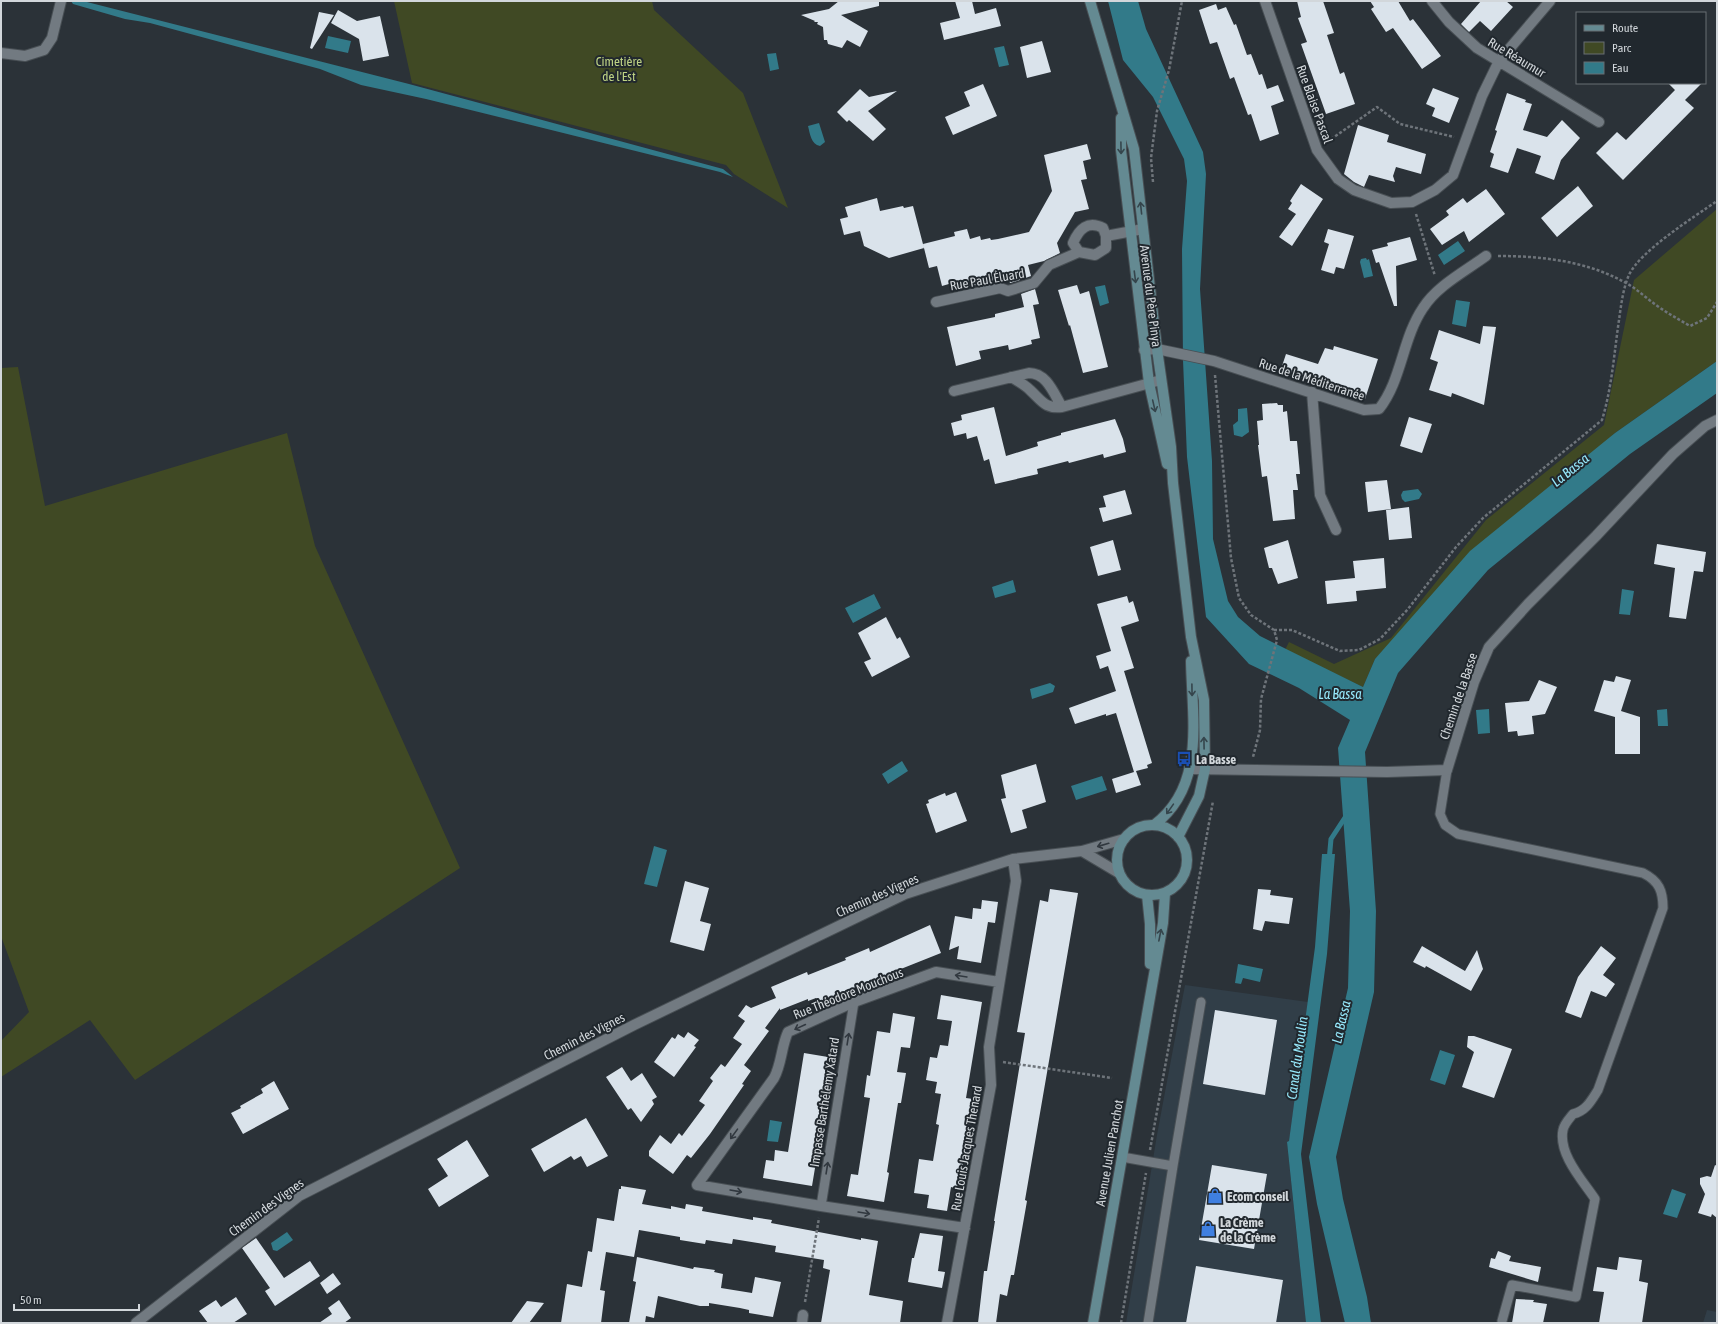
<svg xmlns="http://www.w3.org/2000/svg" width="1718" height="1324" font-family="'Asap Condensed',sans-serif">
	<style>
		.built { fill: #313e48 }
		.green { fill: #404924 }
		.water { fill: #327a89 }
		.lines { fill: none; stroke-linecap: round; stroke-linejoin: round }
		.stream { stroke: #327a89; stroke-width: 5 }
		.building { fill: #dae3eb }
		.lane-casing { stroke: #484f54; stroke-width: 11 }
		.street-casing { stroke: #484f54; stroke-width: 12 }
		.secondary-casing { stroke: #484f54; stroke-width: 12 }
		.path { stroke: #6e747a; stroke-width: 2.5; stroke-dasharray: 3 2; stroke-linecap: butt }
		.lane { stroke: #727a81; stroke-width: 9 }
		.street { stroke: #727a81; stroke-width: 10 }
		.secondary { stroke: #648a92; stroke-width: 10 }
		.oneway { stroke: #35454c }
		.oneway2 { stroke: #31383f }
		.labels { text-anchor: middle; stroke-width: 4; stroke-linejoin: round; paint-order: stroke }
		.street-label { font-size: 13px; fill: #d2d7db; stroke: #21282e }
		.park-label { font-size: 13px; fill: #bfd384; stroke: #21282e }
		.poi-label { font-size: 13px; font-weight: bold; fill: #d2d7db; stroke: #21282e; text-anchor: start }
		.water-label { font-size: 14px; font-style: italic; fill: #97e9fc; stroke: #21282e }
	</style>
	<rect width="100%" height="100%" fill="#2b3238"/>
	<!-- built -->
	<path class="built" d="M1185,985L1308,1002L1289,1142H1287L1306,1323H1126L1157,1135Z
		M1707,1310L1717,1312V1323H1703Z"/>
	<!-- green -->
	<path class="green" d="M394,1H652L654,10L743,93L788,208L734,174L726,165L412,83Z
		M1717,209V361L1615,433L1375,659L1363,687L1285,650L1289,642L1334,664L1391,638L1486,520L1604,425L1634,280Z
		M18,367L45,506L287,433L315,546L460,868L135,1080L90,1020L1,1077V1041L29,1012L1,936V368Z"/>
	<!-- water -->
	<path class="water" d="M71,1H83L409,84L723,169L733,177L720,172L426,99L361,85L320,69L150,23L125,19L73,4Z
		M1108,1H1138L1146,29L1203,152L1206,174L1200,289L1212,461L1213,539L1228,601L1238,617L1260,636L1363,687L1375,659L1470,551L1615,433L1717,361V393L1630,454L1488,570L1398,673L1365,752L1376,911L1374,992L1336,1157L1343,1199L1367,1297L1371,1323H1345L1317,1204L1309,1157L1348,988L1350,911L1338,748L1350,720L1299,688L1249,664L1206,617L1187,457L1183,360L1182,249L1187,181L1184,159L1153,97L1123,60Z
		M328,36L351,41L348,53L325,48Z
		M1004,46L1009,65L999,67L994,48Z
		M776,53L779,69L770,71L767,54Z
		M819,123L825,142L820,146C811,144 810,134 808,126Z
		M1458,241L1465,251L1444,265L1438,255Z
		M1366,258L1367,260L1369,259L1373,276L1364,278L1360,262L1361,259Z
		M1105,285L1109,303L1100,306L1095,287Z
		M1456,300L1470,302L1466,327L1452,324Z
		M1247,408L1249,432L1242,437L1234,435L1233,425L1238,421V409Z
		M1418,489L1422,494L1419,499L1405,502L1402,499L1401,495L1403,491Z
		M1013,580L1016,592L995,598L992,587Z
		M1622,589L1634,591L1630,615L1619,614Z
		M874,594L881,608L853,623L845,608Z
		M1050,683L1055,686L1053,692L1032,699L1030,689Z
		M1489,709L1490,733L1478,734L1476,710Z
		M1667,709L1668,726H1658L1657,710Z
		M902,761L908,771L888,784L882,774Z
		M1102,776L1107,790L1076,800L1071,786Z
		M654,846L667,850L657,887L644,884Z
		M1322,854H1335L1327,954L1301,1154L1321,1323H1306L1287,1142L1289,1141L1315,947Z
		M1238,964L1263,969L1260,982L1243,978L1241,984L1235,983Z
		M1440,1050L1455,1055L1445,1085L1430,1080Z
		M770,1120L782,1122L778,1142L767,1141Z
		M1672,1189L1686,1194L1677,1218L1663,1214Z
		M287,1232L293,1240L277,1251L273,1250L271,1243Z"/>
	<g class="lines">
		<!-- stream -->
		<path class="stream" d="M1329,861L1331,839L1346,816"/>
	</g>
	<!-- building -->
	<path class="building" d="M839,1H879V6L841,15L868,31L860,47L847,40L842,48L828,44L827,40H824L823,27L817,24L818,22H814L815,21L801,15L829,9Z
		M955,1H972L975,14L996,8L1001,26L944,40L940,23L960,18Z
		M1297,1H1323L1334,33L1327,35L1340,74L1344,72L1355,104L1326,114L1301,44L1307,42L1298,18L1301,17Z
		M1370,1H1398L1410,21L1413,19L1441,56L1422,69L1393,28L1386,32L1371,9L1374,7Z
		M1481,1H1506L1513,7L1491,31L1480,21L1469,32L1461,24Z
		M1216,4L1218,10L1226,7L1234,25L1236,24L1247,55L1251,54L1259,75L1262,74L1267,89L1278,85L1284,101L1271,106L1279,134L1260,141L1251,114L1248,115L1234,77L1230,79L1217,42L1210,44L1199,10Z
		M338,10L357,21L380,16L389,56L363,61L359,39L331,23Z
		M319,12L334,15L312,49L310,48Z
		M1042,41L1051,72L1027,78L1020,47Z
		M1668,83H1702L1685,100L1694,108L1623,180L1596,153L1617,132L1626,140L1675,90Z
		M983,84L997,116L953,135L945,117L970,106L964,92Z
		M1433,88L1459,98L1449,123L1432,116L1435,108L1426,104Z
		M860,89L869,97L897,91L868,111L886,129L873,141L849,120L847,122L837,112Z
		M1507,93L1526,100L1525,102L1532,104L1523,130L1547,137L1562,120L1580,138L1561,160L1554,180L1535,173L1541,156L1517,148L1508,173L1490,167L1494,154L1490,152L1497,131L1495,130Z
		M1358,125L1389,135L1387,142L1426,154L1421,174L1396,167L1393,176L1395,182L1369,175L1364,187L1354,182L1344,174Z
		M1087,144L1091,159L1083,161L1087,179L1081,180L1089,209L1075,212L1057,243L1060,253L1044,261L1028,265L1031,276L1017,281L1010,283L1008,277L968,287L966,279L942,286L937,266L929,268L923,244L955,236L954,232L967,229L970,239L980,236L981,240L990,238L991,240L998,239L1029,232L1052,191L1044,155Z
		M1301,184L1323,199L1292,246L1279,237L1296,214L1288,209L1292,203L1290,201Z
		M1578,186L1593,206L1557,237L1541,218Z
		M1486,189L1505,214L1469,242L1464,231L1442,245L1430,229L1449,215L1446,211L1463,198L1467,203Z
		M877,198L880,211L903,206L904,208L913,206L924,248L889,258L864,246L860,231L844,235L840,219L848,217L845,207Z
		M1328,229L1354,236L1344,269L1336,267L1334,274L1321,270L1329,244L1324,242Z
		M1410,237L1417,260L1396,266L1397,306H1394L1379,262L1376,263L1372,250L1388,246L1387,243Z
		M1077,285L1080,294L1089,291L1108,367L1083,373L1070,325L1069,326L1058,290Z
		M1035,289L1039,304L1033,305L1040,338L1031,340L1032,344L1009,350L1008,345L979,351L981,359L956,366L947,327L995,317V314L1024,307L1021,294Z
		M1483,326L1496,327L1484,405L1452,393L1451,397L1429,390L1438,362L1430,359L1439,330L1480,344Z
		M1334,346L1378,359L1365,399L1280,372L1286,354L1318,364L1325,348L1333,350Z
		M1277,403L1278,405H1283V412L1287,411L1290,441H1297L1300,474H1296L1298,490H1293L1295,519L1273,521L1267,476L1262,477L1258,445H1259L1257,421L1263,420L1262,404Z
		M994,407L1006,456L1038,446L1037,442L1061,435V433L1115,419L1123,439L1126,452L1104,458L1103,454L1069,463L1068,461L1037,469L1038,474L995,484L989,459L984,461L977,436L967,439L966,433L954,436L951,423L962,420L961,415Z
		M1409,417L1432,424L1422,453L1400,446Z
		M1387,480L1391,509L1368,512L1365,482Z
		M1125,490L1132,514L1103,522L1099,508L1106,507L1103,496Z
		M1409,507L1412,538L1389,540L1386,510Z
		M1113,540L1121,570L1098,576L1090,547Z
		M1288,540L1298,578L1278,584L1272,568H1269L1264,548Z
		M1657,544L1706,552L1703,572L1694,571L1686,619L1669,617L1675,568L1654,564Z
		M1384,558L1386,588L1356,591L1357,601L1327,604L1325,581L1355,578L1353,561Z
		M1127,596L1129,603L1133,601L1139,621L1121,627L1134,668L1124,671L1152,763L1147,765L1148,768L1136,771L1141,785L1116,793L1112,779L1134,772L1116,713L1106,716V714L1075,724L1069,708L1116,691L1108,666L1100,669L1096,656L1111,651L1097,604Z
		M886,617L897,639L900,637L910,657L872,677L864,662L871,659L858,633Z
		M1616,676L1631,680L1621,711L1640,717V754H1615V717L1594,711L1604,680L1614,682Z
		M1539,680L1557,687L1545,714L1532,716L1534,734L1518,736L1517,731L1508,732L1505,703L1529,701Z
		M1036,764L1046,802L1022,810L1027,828L1011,833L1001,799L1006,798L1001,775Z
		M956,792L967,821L936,833L926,804L929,803L928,800L945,793L946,796Z
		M685,881L709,888L700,921L711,924L704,951L670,942Z
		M1050,889L1078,893L1025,1200L1027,1201L1014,1275H1011L1007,1296L1000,1294L996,1323H978L984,1271H987L995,1221H994L1025,1033L1017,1032L1040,900L1048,902Z
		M1258,889L1271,890L1270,895L1293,898L1289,924L1265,921L1262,931L1253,929Z
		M982,900L998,902L995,923L988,922L981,963L957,959L959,946L949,950L955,916L972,919L973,908L981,909Z
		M930,925L941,953L818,1002L816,998L808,1001V999L780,1010V1008L765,1028L769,1031L744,1065L751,1071L742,1084L744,1085L710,1134L691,1158L687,1155L673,1174L649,1156V1151L660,1135L671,1144L679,1133L682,1136L705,1105L699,1101L713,1081L710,1078L721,1064L725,1067L742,1044L733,1038L745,1021L738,1016L746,1005L751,1008L776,998L771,987L807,972L808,975L846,960L845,958L869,948L870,952Z
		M1422,946L1465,971L1477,950L1483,969L1471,991L1426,966L1425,968L1413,962Z
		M1601,946L1616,958L1603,975L1615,984L1606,997L1591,991L1581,1018L1565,1012L1578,977Z
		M941,995L982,1002L966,1098L973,1099L964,1158L958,1189L951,1187L947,1211L927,1208L929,1195L914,1193L919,1159L933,1161L939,1125L936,1124L941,1094L935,1093L937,1082L926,1080L930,1057L937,1058L940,1045L948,1046L952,1021L937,1019Z
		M1215,1010L1277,1020L1265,1095L1203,1084Z
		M893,1013L915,1017L910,1048L901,1047L897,1072L906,1073L901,1103H898L887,1172L889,1173L884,1202L847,1196L851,1174L858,1175L870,1098L864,1097L867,1075L870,1076L877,1031L890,1033Z
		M688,1032L699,1040L694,1046L696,1047L674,1077L654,1062L672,1037L675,1039L678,1034L684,1038Z
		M1468,1036H1474L1512,1049L1494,1098L1462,1087L1474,1052L1467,1047Z
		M804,1053L828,1057L817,1131L821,1132L812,1186L763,1178L766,1160L774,1161L775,1150L788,1152Z
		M622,1067L631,1081L642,1073L657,1097L652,1100L654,1104L641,1122L631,1108L628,1110L606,1077Z
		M274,1081L289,1109L243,1134L231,1113L241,1108L240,1106L263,1093L261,1089Z
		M586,1118L608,1156L587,1167L581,1156L574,1160L571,1156L544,1172L531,1149Z
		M467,1140L489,1176L439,1207L428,1189L448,1176L437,1159Z
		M1212,1165L1267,1174L1254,1249L1199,1240Z
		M1715,1165L1717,1166V1218L1712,1214L1711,1217L1698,1213L1705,1194L1700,1184V1178L1707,1176L1711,1177Z
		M621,1186L646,1190L642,1204L671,1209V1206L685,1209L686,1204L703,1207L702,1211L753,1220V1217L772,1220L771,1223L861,1240V1238L878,1241L869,1295L903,1301L900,1323H821L830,1270L823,1268L824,1260L775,1252L776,1246L733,1239L732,1244L706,1240L705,1244L680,1240V1237L639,1230L634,1257L606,1252L600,1290L605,1291L601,1323H561L567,1284L582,1287L588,1251L592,1252L597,1218L614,1221L619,1189H621Z
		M920,1233L943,1236L938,1271L945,1272L942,1288L908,1282L912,1258H914Z
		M256,1238L284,1278L310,1261L320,1276L275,1306L265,1291L270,1288L242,1248Z
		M1498,1251L1511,1256L1509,1261L1541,1267L1538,1282L1489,1267L1491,1258L1495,1259Z
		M637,1257L693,1269L694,1267L715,1270L714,1272L723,1274L721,1288L752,1293L755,1277L781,1282L773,1317L749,1313V1310L740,1308L709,1303V1306H700L658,1296L654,1318L646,1316L645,1323H629L636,1282L633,1281Z
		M1619,1257L1642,1260L1639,1281L1648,1283L1642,1323H1599L1604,1292L1593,1291L1597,1267L1617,1270Z
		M1196,1266L1283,1280L1276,1323H1186Z
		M333,1273L341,1284L327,1294L320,1283Z
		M236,1297L247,1314L233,1323H208L199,1311L216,1300L221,1307Z
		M1516,1299L1534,1300L1533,1302L1547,1304L1543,1323H1512Z
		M339,1300L351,1318L344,1323H319L332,1314L328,1308Z
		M527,1301L544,1303L529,1323H511Z"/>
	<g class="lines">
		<defs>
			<path id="lane" d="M1447,770L1440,814L1445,825L1458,834L1643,873C1659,881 1663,891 1663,908L1598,1090C1591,1101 1586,1111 1573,1114C1569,1119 1564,1124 1563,1130C1558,1154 1583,1181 1595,1199L1576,1297L1512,1285L1502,1321
				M1122,1157L1173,1166L1148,1323
				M1173,1166L1201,1002
				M821,1206L854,1002"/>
			<path id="street" d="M1265,1L1317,150L1338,179L1354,190L1391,203L1412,202L1435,190L1453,175L1482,96L1499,61L1550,1
				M1432,1L1449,22L1477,48L1599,122
				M1,53L25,56L44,50L52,38L61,1
				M1106,236L1103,228C1088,220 1079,229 1073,243L1079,252L1095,255L1106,248V236L1143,229
				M936,302L1000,288L1008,291L1034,283L1049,265L1079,252
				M1144,350L1157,349L1214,361L1364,410L1379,409C1402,380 1402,339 1423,308C1437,286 1464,272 1486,256
				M1011,377C1018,381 1025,385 1030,390C1042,401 1045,409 1062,407
				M954,391L1029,373C1047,373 1054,394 1062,407L1161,380
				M1312,392L1320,495L1336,530
				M1191,769L1387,772L1447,770L1474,682L1489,647L1528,604L1596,536L1673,454L1705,426L1717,420
				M1082,851L1119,873
				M965,1228L821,1206L697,1185L774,1078C782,1063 781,1047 788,1032L854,1002L936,972L999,982
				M136,1323L299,1196L634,1025L905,894L1013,859L1082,851L1124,839
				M802,1323L803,1315
				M947,1323L991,1085L989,1047L1016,881L1013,859"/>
			<path id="secondary" d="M1090,1L1134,149L1157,349L1171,447L1173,483L1191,637L1204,700L1205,769L1199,796L1178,837
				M1121,118V150L1149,383L1167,464
				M1154,825C1206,786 1192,719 1191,661
				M1117 860a35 35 0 1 1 70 0a35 35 0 1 1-70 0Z
				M1147,895L1150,924V964
				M1093,1323L1163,923L1165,893"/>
		</defs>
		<!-- lane casing -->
		<use href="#lane" class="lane-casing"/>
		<!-- street casing -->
		<use href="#street" class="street-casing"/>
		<!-- secondary casing -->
		<use href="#secondary" class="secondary-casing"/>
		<!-- path -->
		<path class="path" d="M1327,142L1377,107L1400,124L1454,137
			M1153,182L1151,158L1157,111L1169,70L1182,1
			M1416,214L1435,276
			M1498,256C1542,256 1587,261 1626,283C1637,289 1646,298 1656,305C1667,313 1678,319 1690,326L1707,318L1717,302
			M1215,375L1231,558L1239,598L1251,615L1274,630L1277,640L1261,699L1260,730L1253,757
			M1274,630H1292L1340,651L1359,650L1380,639L1408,609L1456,547L1483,518L1602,420C1612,387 1614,354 1619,320C1621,306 1623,288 1629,275C1640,251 1694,217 1717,201
			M1003,1062L1112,1078
			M1150,1150L1213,801
			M805,1302L819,1218
			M1121,1323L1146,1173"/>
		<!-- lane -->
		<use href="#lane" class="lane"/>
		<!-- street -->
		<use href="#street" class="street"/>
		<!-- secondary -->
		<use href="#secondary" class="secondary"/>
	</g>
	<!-- one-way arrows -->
	<defs><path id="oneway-shaft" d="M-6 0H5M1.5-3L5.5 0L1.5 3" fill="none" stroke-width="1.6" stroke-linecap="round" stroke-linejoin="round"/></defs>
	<g class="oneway">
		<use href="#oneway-shaft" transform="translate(1121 148) rotate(89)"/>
		<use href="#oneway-shaft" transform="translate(1141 208) rotate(-96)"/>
		<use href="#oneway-shaft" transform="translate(1135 277) rotate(83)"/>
		<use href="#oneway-shaft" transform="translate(1154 406) rotate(77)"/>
		<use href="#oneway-shaft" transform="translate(1192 690) rotate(89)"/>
		<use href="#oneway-shaft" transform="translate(1204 743) rotate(-91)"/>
		<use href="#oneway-shaft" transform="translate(1170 809) rotate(125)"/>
		<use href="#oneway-shaft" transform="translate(1160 935) rotate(-79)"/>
	</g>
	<g class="oneway2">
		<use href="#oneway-shaft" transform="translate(1103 845) rotate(164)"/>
		<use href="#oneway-shaft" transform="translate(961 976) rotate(-171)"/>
		<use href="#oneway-shaft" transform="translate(800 1027) rotate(155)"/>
		<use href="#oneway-shaft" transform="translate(848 1039) rotate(-81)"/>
		<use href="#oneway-shaft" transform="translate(734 1134) rotate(126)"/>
		<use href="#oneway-shaft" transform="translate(827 1168) rotate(-81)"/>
		<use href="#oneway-shaft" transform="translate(736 1191) rotate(10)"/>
		<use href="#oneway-shaft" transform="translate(864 1213) rotate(9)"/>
	</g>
	<!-- icons -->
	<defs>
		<symbol id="bus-bare" viewBox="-9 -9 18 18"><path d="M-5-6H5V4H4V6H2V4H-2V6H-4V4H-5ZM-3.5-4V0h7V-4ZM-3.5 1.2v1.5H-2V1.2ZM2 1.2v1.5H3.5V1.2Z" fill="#1a4fb4" stroke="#21282e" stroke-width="2.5" paint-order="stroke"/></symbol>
		<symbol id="shop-bare" viewBox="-9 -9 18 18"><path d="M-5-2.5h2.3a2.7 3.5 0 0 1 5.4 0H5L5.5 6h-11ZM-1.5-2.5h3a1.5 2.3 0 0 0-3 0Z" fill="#3f7fe0" stroke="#21282e" stroke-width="2.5" paint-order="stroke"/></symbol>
	</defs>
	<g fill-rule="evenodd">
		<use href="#bus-bare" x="1173" y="748" width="22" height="22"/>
		<use href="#shop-bare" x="1204" y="1185" width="22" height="22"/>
		<use href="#shop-bare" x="1197" y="1218" width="22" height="22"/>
	</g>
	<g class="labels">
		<!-- street labels -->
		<g class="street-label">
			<text transform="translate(1517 57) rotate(31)" y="5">Rue Réaumur</text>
			<text transform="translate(1315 104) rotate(70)" y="5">Rue Blaise Pascal</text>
			<text transform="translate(987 279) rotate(-10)" y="5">Rue Paul Éluard</text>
			<text transform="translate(1151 296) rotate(83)" y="5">Avenue du Père Pinya</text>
			<text transform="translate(1312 379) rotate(18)" y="5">Rue de la Méditerranée</text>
			<text transform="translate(1458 696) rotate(-71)" y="5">Chemin de la Basse</text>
			<text transform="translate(877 895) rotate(-24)" y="5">Chemin des Vignes</text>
			<text transform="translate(848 993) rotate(-22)" y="5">Rue Théodore Mouchous</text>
			<text transform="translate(584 1036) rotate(-27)" y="5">Chemin des Vignes</text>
			<text transform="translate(824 1102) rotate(-81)" y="5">Impasse Barthélemy Xatard</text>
			<text transform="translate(966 1148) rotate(-80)" y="5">Rue Louis Jacques Thenard</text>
			<text transform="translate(1109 1153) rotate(-80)" y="5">Avenue Julien Panchot</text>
			<text transform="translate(266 1207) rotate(-36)" y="5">Chemin des Vignes</text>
		</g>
		<!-- park labels -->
		<g class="park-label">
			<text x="619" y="66">Cimetière<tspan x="619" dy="15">de l'Est</tspan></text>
		</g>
		<!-- poi labels -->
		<g class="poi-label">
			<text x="1196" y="764">La Basse</text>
			<text x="1227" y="1201">Ecom conseil</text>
			<text x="1220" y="1227">La Crème<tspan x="1220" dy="15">de la Crème</tspan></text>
		</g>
		<!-- water labels -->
		<g class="water-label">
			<text transform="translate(1570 470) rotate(-39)" y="5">La Bassa</text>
			<text x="1340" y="699">La Bassa</text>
			<text transform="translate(1341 1022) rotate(-77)" y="5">La Bassa</text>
			<text transform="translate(1297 1058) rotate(-82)" y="5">Canal du Moulin</text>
		</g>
	</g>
	<!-- border -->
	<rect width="1718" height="1324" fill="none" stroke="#d2d7db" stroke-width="4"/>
	<!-- legend -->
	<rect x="1576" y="12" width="130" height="72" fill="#21282e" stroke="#686e73"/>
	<rect x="1584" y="25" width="20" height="6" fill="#648a92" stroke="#686e73"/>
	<text x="1612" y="32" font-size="12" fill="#d2d7db">Route</text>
	<rect x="1584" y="42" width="20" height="12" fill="#404924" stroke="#686e73"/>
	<text x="1612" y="52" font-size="12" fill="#d2d7db">Parc</text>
	<rect x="1584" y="62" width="20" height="12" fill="#327a89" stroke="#686e73"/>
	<text x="1612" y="72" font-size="12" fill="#d2d7db">Eau</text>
	<!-- scale -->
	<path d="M14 1304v6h125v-6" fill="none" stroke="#d2d7db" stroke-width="2"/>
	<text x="20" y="1304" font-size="12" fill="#d2d7db" stroke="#21282e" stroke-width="3" paint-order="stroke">50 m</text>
</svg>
